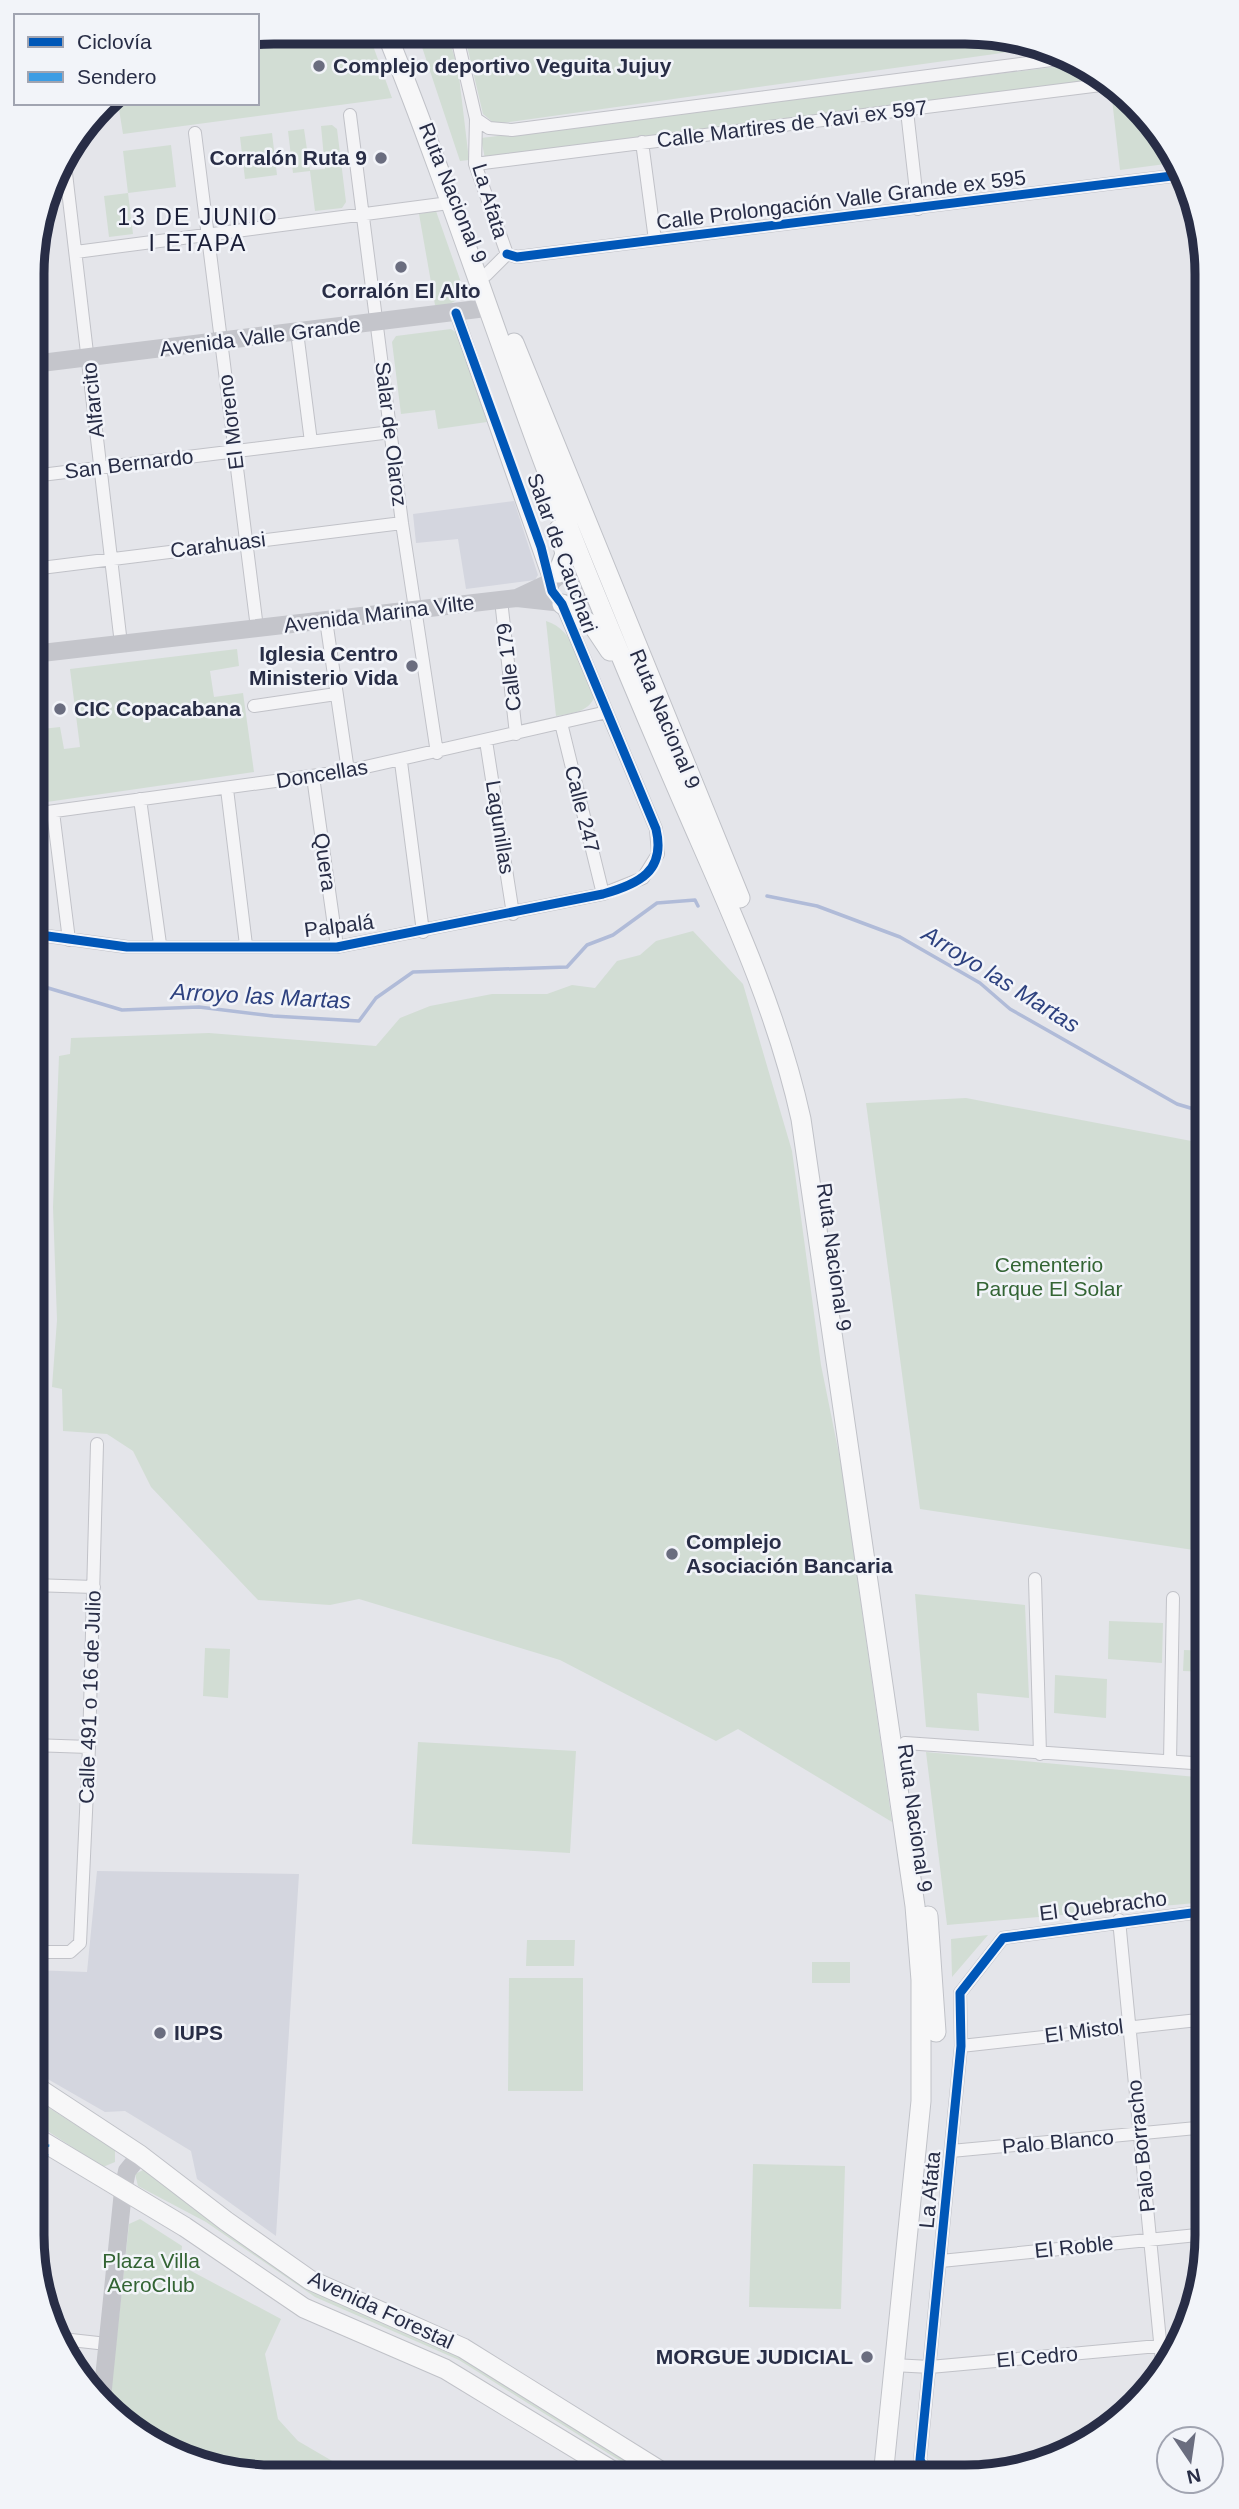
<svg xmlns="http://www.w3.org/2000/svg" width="1239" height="2509" font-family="Helvetica,sans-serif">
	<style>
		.built { fill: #d4d6df }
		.green { fill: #d2ddd4 }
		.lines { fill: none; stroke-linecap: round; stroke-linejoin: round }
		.stream { stroke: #b0bbd8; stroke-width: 3.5 }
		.street-casing { stroke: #c1c2c8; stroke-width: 14 }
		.primary-casing { stroke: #c0c2c8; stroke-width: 21 }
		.street { stroke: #f4f4f6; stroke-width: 12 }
		.secondary { stroke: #c4c5cb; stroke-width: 18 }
		.primary { stroke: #f7f7f8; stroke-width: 19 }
		.quiet { stroke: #3d9de4; stroke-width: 7; stroke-dasharray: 14 7; stroke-linecap: butt }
		.cycleway-casing { stroke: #f2f4f9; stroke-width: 13 }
		.cycleway { stroke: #0057b8; stroke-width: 9 }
		.poi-dot { fill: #6a6d7f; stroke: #f2f4f9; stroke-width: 2.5 }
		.labels { text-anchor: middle; stroke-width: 5; stroke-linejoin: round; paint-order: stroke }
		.poi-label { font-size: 21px; font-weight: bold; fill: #282d46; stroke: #f2f4f9; text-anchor: start }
		.street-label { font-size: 21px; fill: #282d46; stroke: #f2f4f9 }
		.park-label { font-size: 21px; fill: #336434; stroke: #f2f4f9 }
		.neighbourhood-label { font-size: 23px; letter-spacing: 2px; fill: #1a1e37; stroke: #f2f4f9 }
		.water-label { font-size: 23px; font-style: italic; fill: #2d417f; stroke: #f2f4f9 }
		.rim { fill: none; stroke: #282d46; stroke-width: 9 }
	</style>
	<rect width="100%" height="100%" fill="#e4e5ea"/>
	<!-- built -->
	<path class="built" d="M514,501L538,575L535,580L466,589L458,539L416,543L413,514Z
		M97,1871L299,1874L276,2236L197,2179L191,2151L125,2111L105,2112L32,2070V1970L87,1972Z"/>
	<!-- green -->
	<path class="green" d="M274,32H368L392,98L123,134L118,103H257V35Z
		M417,32L447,33L458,68L469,160L460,161Z
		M464,33L1012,36L1037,48L495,124L483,114Z
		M1071,65L1100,79L485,159L481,138Z
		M1129,97L1173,163L1120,170L1112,99Z
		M332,125L337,129L346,202L342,208L315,211L310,171L293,173L288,131L304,129L310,170L325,169L321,126Z
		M272,133L277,175L245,179L240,137Z
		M171,145L176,187L128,193L133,234L109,237L104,196L128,193L123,151Z
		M436,211L464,291L462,297L448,305H435L419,214Z
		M451,329L457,333L487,422L438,429L435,410L401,414L392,342L396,336Z
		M546,621C575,629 584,671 595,696C588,713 572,713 556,716Z
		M237,649L239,666L210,671L214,697L243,693L254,772L33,804V730L60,727L64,749L80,747L70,669Z
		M693,931L743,984L792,1151L821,1365L841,1464L892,1822L738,1729L716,1741L560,1660L359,1599L330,1605L258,1600L151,1487L133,1451L107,1434L63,1431L62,1389L52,1387L57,1320L53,1207L59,1056L70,1054L71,1038L209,1033L376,1046L400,1018L430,1006L492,994H547L572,985L595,988L617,961L640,955L656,941Z
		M966,1098L1207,1144V1552L920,1509L866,1103Z
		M915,1594L1025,1605L1029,1698L977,1693L979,1731L926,1727Z
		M1109,1621L1163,1623L1162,1663L1108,1659Z
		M205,1648L230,1649L228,1698L203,1696Z
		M1184,1650L1207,1651V1672L1183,1671Z
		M1055,1675L1107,1679L1106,1718L1054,1713Z
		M418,1742L576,1751L570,1853L412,1844Z
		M926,1752L1207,1778V1902L947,1925Z
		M988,1935L952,1977L951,1939Z
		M527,1940H575L574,1966H526Z
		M812,1962H850V1983H812Z
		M509,1978H583V2091H508Z
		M32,2097L115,2150V2162L103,2167L32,2121Z
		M753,2164L845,2166L841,2309L749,2307Z
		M147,2168L192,2204L455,2353L654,2477H646L459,2360L315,2297L206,2222L138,2186L135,2174Z
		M140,2219L182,2246L180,2265L281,2319L265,2354L278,2419L298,2441L346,2469V2476L242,2475L167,2453L114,2418L109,2409L129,2224Z"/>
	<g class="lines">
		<!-- stream -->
		<path class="stream" d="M767,896L817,906L900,937L980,983L1010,1009L1177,1104L1207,1113
			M33,986L38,985L122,1010L199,1007L273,1016L359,1021L376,998L413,972L567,967L587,945L613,935L657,903L695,900L698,906"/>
		<defs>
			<path id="street" d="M456,33L476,119L475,164L507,254L486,275
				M907,111L918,209
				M350,115L402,523L437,753
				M476,119L489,128L512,130L1059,59
				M195,133L257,628
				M642,142L655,240
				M64,156L121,644
				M475,164L1109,84
				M76,252L449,203
				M507,254L517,257L1180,175
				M456,313L552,587
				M297,332L311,442
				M33,476L391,432
				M33,569L402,523
				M501,600L516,734
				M326,620L348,771
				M254,706L336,694
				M561,723L603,894
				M486,741L513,914
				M401,762L423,932
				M313,777L337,947
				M227,789L246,945
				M140,799L160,944
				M53,812L69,940
				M33,814L348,771L607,712
				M33,934L127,947H337L603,894L643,878L658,854L656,829L562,605
				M1035,1579L1040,1754
				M32,1585L94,1587
				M905,1743L1207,1764
				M32,1745L89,1747
				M1170,1761L1173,1598
				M1119,1920L1163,2372
				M32,1952H70L80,1943L89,1747L97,1444
				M961,2046L1207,2019
				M951,2151L1207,2127
				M941,2261L1207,2234
				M62,2339L107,2344
				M893,2365L930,2367L1180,2344
				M1054,2459L933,2472L926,2471L920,2460L961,2046L960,1993L1003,1938L1207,1911"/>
			<path id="primary" d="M386,32C460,215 517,404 592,586C626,669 661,752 697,834C738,927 779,1019 801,1119L915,1906L921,1980V2101L883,2477
				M514,343L740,898
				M558,573L565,554L559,529
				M562,604L594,627L610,651
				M928,1916L936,2032
				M32,2084L140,2155L226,2221L310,2280L463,2348L670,2477
				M32,2135L185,2227L304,2308L445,2369L621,2476"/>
		</defs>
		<!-- street casing -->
		<use href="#street" class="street-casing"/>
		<!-- primary casing -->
		<use href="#primary" class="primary-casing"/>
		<!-- street -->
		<use href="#street" class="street"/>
		<!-- secondary -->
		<path class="secondary" d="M33,364L486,308
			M33,654L517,598L572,604L588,595L591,583L581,572L566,570L551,582L517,598
			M102,2398L123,2191L127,2171L140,2155"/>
		<!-- primary -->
		<use href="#primary" class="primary"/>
		<!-- quiet -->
		<path class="quiet" d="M34,2251L46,2144"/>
		<defs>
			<path id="cycleway" d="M507,254L517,257L1180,175
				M33,934L127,947H337L603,894C639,884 666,871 656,829L562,604L552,591L541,547L456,313
				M1054,2459L933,2472L926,2471L920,2460L961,2046L960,1993L1003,1938L1207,1911"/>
		</defs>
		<!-- cycleway casing -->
		<use href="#cycleway" class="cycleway-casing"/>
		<!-- cycleway -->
		<use href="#cycleway" class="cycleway"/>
	</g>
	<!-- markers -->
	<g class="poi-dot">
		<circle cx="319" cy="66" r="7"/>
		<circle cx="381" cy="158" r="7"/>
		<circle cx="401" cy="267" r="7"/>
		<circle cx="412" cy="666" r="7"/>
		<circle cx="60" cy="709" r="7"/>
		<circle cx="672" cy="1554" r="7"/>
		<circle cx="160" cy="2033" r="7"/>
		<circle cx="867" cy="2357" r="7"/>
	</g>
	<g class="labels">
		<!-- poi labels -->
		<g class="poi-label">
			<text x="333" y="73">Complejo deportivo Veguita Jujuy</text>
			<text x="367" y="165" text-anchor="end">Corralón Ruta 9</text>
			<text x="401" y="298" text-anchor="middle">Corralón El Alto</text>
			<text x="398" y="661" text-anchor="end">Iglesia Centro<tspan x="398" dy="24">Ministerio Vida</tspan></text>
			<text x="74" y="716">CIC Copacabana</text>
			<text x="686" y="1549">Complejo<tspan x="686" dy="24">Asociación Bancaria</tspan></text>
			<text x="174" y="2040">IUPS</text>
			<text x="853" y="2364" text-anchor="end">MORGUE JUDICIAL</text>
		</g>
		<!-- street labels -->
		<g class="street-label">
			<text transform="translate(792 124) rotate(-7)" y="7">Calle Martires de Yavi ex 597</text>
			<text transform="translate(453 193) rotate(68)" y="7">Ruta Nacional 9</text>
			<text transform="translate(841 200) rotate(-7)" y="7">Calle Prolongación Valle Grande ex 595</text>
			<text transform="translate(490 201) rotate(73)" y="7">La Afata</text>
			<text transform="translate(260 337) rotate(-7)" y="7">Avenida Valle Grande</text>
			<text transform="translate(93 400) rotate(-96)" y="7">Alfarcito</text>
			<text transform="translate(231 422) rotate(-97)" y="7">El Moreno</text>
			<text transform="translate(391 434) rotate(83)" y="7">Salar de Olaroz</text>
			<text transform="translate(129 464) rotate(-7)" y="7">San Bernardo</text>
			<text transform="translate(218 545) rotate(-7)" y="7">Carahuasi</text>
			<text transform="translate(562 553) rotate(70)" y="7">Salar de Cauchari</text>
			<text transform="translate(379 614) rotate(-7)" y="7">Avenida Marina Vilte</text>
			<text transform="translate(509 667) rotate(-97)" y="7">Calle 179</text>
			<text transform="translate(665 719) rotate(67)" y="7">Ruta Nacional 9</text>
			<text transform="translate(322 774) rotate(-9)" y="7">Doncellas</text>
			<text transform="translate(582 809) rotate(76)" y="7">Calle 247</text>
			<text transform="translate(500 827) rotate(81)" y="7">Lagunillas</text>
			<text transform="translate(325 862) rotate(82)" y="7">Quera</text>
			<text transform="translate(339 926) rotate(-7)" y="7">Palpalá</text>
			<text transform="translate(834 1257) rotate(82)" y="7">Ruta Nacional 9</text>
			<text transform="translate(90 1697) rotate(-88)" y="7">Calle 491 o 16 de Julio</text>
			<text transform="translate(915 1818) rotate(82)" y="7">Ruta Nacional 9</text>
			<text transform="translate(1103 1906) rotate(-7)" y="7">El Quebracho</text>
			<text transform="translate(1084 2031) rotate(-7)" y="7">El Mistol</text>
			<text transform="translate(1058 2142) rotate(-5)" y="7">Palo Blanco</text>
			<text transform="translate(1141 2146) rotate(-96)" y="7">Palo Borracho</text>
			<text transform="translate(930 2190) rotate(-85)" y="7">La Afata</text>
			<text transform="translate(1074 2247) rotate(-6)" y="7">El Roble</text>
			<text transform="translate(381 2310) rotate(25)" y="7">Avenida Forestal</text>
			<text transform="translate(1037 2357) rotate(-5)" y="7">El Cedro</text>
		</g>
		<!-- park labels -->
		<g class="park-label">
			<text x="1049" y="1272">Cementerio<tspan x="1049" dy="24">Parque El Solar</tspan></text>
			<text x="151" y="2268">Plaza Villa<tspan x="151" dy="24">AeroClub</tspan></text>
		</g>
		<!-- neighbourhood labels -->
		<g class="neighbourhood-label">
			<text x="198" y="225">13 DE JUNIO<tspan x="198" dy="26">I ETAPA</tspan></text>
		</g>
		<!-- water labels -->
		<g class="water-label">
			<text transform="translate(1001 979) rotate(32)" y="8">Arroyo las Martas</text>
			<text transform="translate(261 996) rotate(3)" y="8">Arroyo las Martas</text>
		</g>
	</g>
	<!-- crop -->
	<path d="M0 0H1239V2509H0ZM274 44H965A230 230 0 0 1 1195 274V2235A230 230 0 0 1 965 2465H274A230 230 0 0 1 44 2235V274A230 230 0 0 1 274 44Z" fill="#f2f4f9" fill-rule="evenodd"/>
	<path class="rim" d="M274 44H965A230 230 0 0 1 1195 274V2235A230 230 0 0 1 965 2465H274A230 230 0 0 1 44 2235V274A230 230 0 0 1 274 44Z"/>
	<!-- legend -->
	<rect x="14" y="14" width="245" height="91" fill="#f2f4f9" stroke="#a1a4b1" stroke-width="2"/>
	<rect x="28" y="37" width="35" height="10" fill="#0057b8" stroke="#a1a4b1" stroke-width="2"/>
	<text x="77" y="49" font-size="21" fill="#282d46">Ciclovía</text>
	<rect x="28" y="72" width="35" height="10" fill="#3d9de4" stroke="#a1a4b1" stroke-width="2"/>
	<text x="77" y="84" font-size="21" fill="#282d46">Sendero</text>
	<!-- north arrow -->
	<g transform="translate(1190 2460) rotate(167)"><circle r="33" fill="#f2f4f9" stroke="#a1a4b1" stroke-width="2"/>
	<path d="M0-5L12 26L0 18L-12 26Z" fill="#6a6d7f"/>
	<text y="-10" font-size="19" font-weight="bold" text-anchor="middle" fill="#282d46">N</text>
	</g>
</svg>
